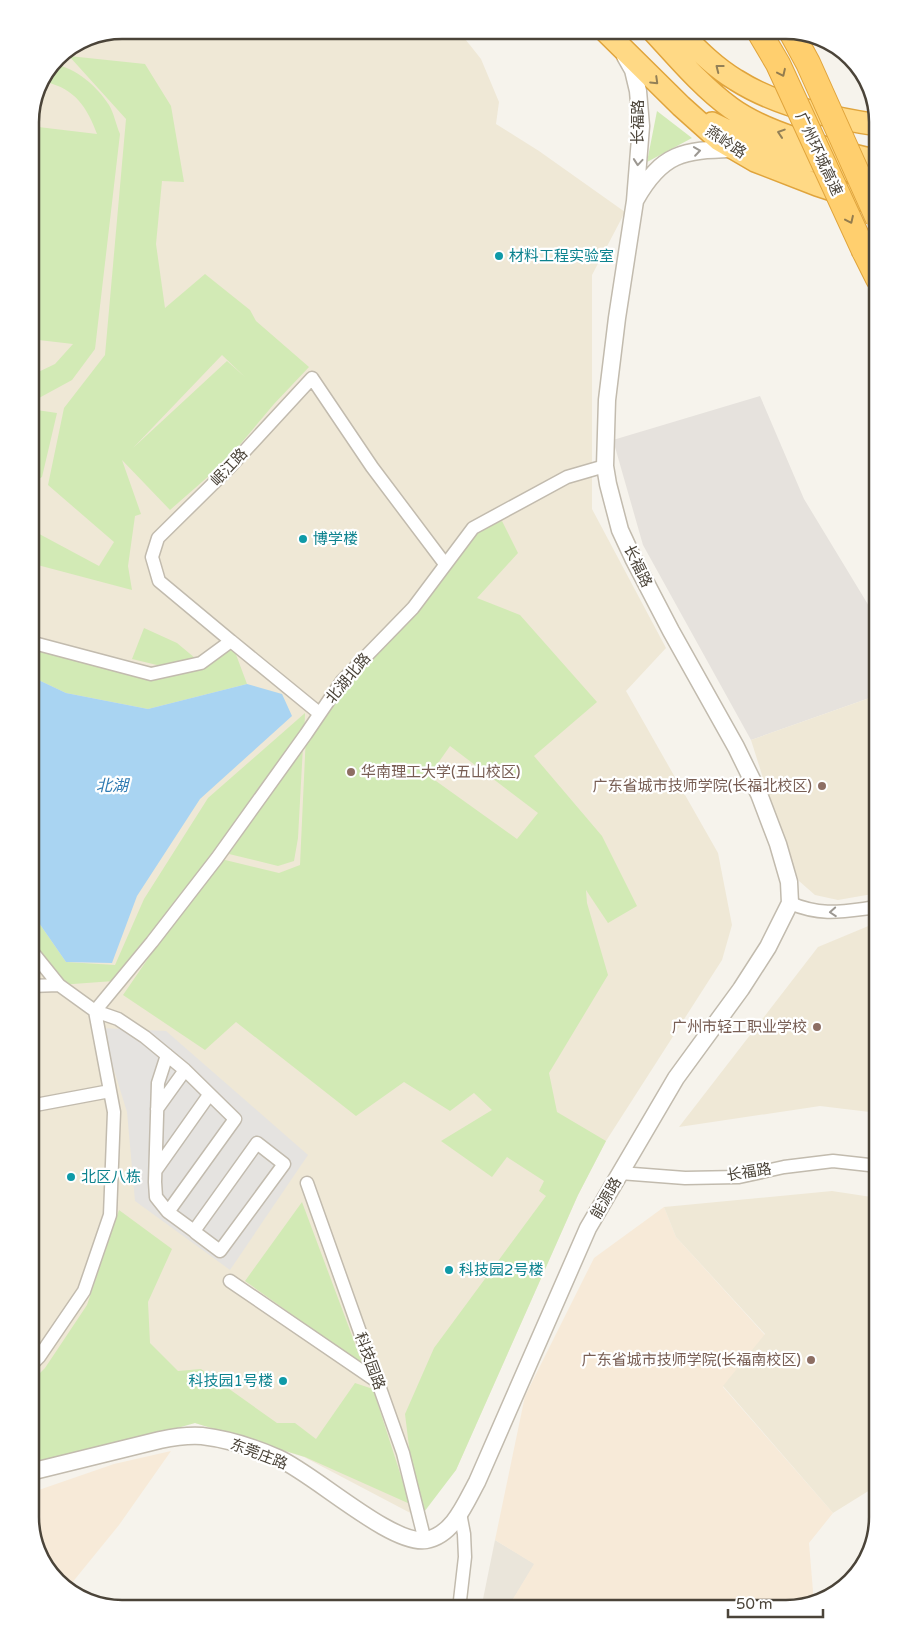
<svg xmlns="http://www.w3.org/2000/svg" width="908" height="1639" font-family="'Varela Round','Noto Sans SC',sans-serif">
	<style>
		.residential { fill: #eae5da }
		.commercial { fill: #f7ead8 }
		.industrial { fill: #e6e2dd }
		.education { fill: #efe8d6 }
		.green { fill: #d2eab5; fill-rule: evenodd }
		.parking { fill: #e5e3e0 }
		.water { fill: #a9d4f2 }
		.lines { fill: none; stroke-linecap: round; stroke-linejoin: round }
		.minor-casing { stroke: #c2bbae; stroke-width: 15 }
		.tertiary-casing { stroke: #c2bbae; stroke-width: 19 }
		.trunk-casing { stroke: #e0a43c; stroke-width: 24 }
		.motorway-casing { stroke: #e0a43c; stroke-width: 26 }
		.minor { stroke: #fff; stroke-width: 12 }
		.tertiary { stroke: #fff; stroke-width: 16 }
		.trunk { stroke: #ffd985; stroke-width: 21 }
		.motorway { stroke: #ffcf6e; stroke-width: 24 }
		.motorway-bridge-casing { stroke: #e0a43c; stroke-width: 26; stroke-linecap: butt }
		.motorway-bridge { stroke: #ffcf6e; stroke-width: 24 }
		.oneway { stroke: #938057 }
		.oneway2 { stroke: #937c4e }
		.oneway3 { stroke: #9c9892 }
		.culture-dot { fill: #0f9aa8; stroke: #fff; stroke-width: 2 }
		.education-dot { fill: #8d6e63; stroke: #fff; stroke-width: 2 }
		.labels { text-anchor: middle; stroke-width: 4.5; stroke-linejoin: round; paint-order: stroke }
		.street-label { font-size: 15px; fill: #4b4439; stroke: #fff }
		.culture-label { font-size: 15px; fill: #0d838f; stroke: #fff; text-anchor: start }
		.education-label { font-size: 15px; fill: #785e54; stroke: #fff; text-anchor: end }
		.water-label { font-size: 16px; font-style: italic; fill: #2e7ab2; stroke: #fff }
		.rim { fill: none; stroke: #4b4439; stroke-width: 2.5 }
	</style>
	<rect width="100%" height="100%" fill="#f6f3ec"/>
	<!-- residential -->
	<path class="residential" d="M495,1540L535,1564L507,1609H481Z"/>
	<!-- commercial -->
	<path class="commercial" d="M664,1207L676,1237L765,1335L723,1387L833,1513L809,1543L814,1603L786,1609H507L534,1564L495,1540L525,1396L594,1258Z
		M171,1451L119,1525L67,1589L37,1553L30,1517V1493L114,1464Z"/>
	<!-- industrial -->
	<path class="industrial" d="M760,396L804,499L878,621V695L751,740L643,545L613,440Z"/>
	<!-- education -->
	<path class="education" d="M122,30H458L481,59L499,102L496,124L539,151L625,212L592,275V509L666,648L626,691L718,853L732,925L722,960L606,1141L578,1195L456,1470L418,1517L304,1457L195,1423L30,1451V116L57,57L87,37Z
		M878,695V893L838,900L815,895L799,881L780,832L751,740Z
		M878,922V1113L820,1106L679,1127L818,947Z
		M832,1191L878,1198V1485L833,1513L723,1386L765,1334L676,1237L664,1207Z"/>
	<!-- green -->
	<path class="green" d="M69,56L145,64L171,106L184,182L162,181L156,244L165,308L205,274L250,310L256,321L309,367L274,404L227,460L170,510L122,460L141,514L135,516L128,566L132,590L30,563V529L99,566L114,542L48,485L64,408L105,355L126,119ZM222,355L245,377L227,361L133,448Z
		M54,64C76,68 97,86 109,105C114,113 116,125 120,134L95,349L72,380L39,398L30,399V376L55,364L73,344L30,339V126L97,134C87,107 75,89 46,82Z
		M657,111L692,138L647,162Z
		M30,409L57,413L42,477L30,484Z
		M502,521L518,553L477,598L520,615L597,702L534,756L602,836L637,906L608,923L586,890L587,903L608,975L549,1073L557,1112L606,1141L578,1195L456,1470L418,1520L405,1414L434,1348L546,1196L539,1191L544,1181L507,1157L492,1177L441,1141L492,1110L474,1093L450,1111L404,1082L356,1116L236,1022L205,1050L123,995L217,858L279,873L300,865L306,734L469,533ZM450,746L538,813L517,839L429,776Z
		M144,628L177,643L201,663L231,641L247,684L148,709L66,693L30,676V642L150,674L197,663L157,665L132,659Z
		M305,713L304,743L114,981L59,985L30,948V910L66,962L115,965L144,899L208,798Z
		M303,746L298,838L294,861L278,866L229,854Z
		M302,1202L363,1365L245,1281Z
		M119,1210L172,1249L148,1302L150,1343L178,1371L201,1369L277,1423H295L316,1439L355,1383L373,1389L410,1504L305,1457L195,1423L30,1470V1383L45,1368L87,1305Z"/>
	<!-- parking -->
	<path class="parking" d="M101,1028L166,1031L308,1155L230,1270L135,1201L127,1112Z"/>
	<!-- water -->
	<path class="water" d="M30,676L66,693L148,709L247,684L282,694L292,716L200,799L137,896L112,963L66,962L30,910Z"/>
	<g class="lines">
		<defs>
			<path id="minor" d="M231,641L159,581L152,557L158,538L229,468L312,378L372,467L445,564
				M30,642L151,674L201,663L231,641L319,713
				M790,903C823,917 844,911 878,907
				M30,949L59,985L95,1011L118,1019L145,1037L185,1070L235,1119L168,1212L194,1231L196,1233L220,1251L284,1164L257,1143L194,1231
				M30,986L59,985
				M167,1055L158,1083L155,1182L156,1197L168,1212
				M30,1106L110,1091
				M157,1109L185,1070
				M156,1170L209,1095
				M620,1173L685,1178L739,1177L784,1167L833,1161L878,1166
				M307,1183L403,1453L425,1541
				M30,1185V1175
				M230,1281L378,1382
				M30,1366L39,1357L84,1291L110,1215L114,1112L95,1011L152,942L217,858L306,734L342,681L413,608L473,528L567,477L605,466
				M459,1609L465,1557L464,1534L460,1513"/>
			<path id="tertiary" d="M636,199C662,153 683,150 733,149
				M30,1472L160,1440C174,1437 188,1435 202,1436C227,1439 255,1448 278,1458C313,1473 392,1546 426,1540C453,1535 465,1504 477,1482L588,1228L676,1078L741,989L768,947L790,903L789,882L778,844L759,794L736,747L671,631L633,558L620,530L608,484L605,466L607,400L617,318L635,201L641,126L638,91L633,70L625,56"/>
			<path id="trunk" d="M604,30L681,106L719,140L755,161L817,185L878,205
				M652,30C677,57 701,86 731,108C768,135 833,150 878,161
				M678,30C696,48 714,67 736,80C777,106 830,118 878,125
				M712,123C743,139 777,150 810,160C833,166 855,173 878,177"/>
			<path id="motorway" d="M864,251L878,279"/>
		</defs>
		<!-- minor casing -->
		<use href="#minor" class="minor-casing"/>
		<!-- tertiary casing -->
		<use href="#tertiary" class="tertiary-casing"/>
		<!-- trunk casing -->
		<use href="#trunk" class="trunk-casing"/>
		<!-- motorway casing -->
		<use href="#motorway" class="motorway-casing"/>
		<!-- minor -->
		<use href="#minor" class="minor"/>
		<!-- tertiary -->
		<use href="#tertiary" class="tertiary"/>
		<!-- trunk -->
		<use href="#trunk" class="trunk"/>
		<!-- motorway -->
		<use href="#motorway" class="motorway"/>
		<defs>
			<path id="motorway-bridge" d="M758,30L778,64L864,251
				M790,30L808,63L878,219"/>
		</defs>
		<!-- motorway-bridge casing -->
		<use href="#motorway-bridge" class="motorway-bridge-casing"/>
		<!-- motorway-bridge -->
		<use href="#motorway-bridge" class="motorway-bridge"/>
	</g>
	<!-- one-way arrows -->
	<defs><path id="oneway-chevron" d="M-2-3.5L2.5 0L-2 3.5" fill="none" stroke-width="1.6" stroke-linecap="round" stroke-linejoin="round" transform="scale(1.25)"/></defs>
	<g class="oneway">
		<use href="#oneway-chevron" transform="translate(719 68) rotate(-142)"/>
		<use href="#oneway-chevron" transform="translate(655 81) rotate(44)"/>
		<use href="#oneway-chevron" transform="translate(781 133) rotate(-162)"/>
	</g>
	<g class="oneway2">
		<use href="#oneway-chevron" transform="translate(782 73) rotate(65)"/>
		<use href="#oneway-chevron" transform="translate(850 220) rotate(65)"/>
	</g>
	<g class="oneway3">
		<use href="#oneway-chevron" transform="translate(697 151) rotate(-8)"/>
		<use href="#oneway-chevron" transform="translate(638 162) rotate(95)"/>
		<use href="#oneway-chevron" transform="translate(833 912) rotate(176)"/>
	</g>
	<!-- markers -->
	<g class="culture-dot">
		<circle cx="499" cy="256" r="5"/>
		<circle cx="303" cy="539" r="5"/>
		<circle cx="71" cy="1177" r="5"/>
		<circle cx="449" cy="1270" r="5"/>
		<circle cx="283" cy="1381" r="5"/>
	</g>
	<g class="education-dot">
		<circle cx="351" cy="772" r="5"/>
		<circle cx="822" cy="786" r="5"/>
		<circle cx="817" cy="1027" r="5"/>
		<circle cx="811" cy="1360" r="5"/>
	</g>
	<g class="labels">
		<!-- street labels -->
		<g class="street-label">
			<text transform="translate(638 122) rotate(-90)" y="5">长福路</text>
			<text transform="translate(726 142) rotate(34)" y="5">燕岭路</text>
			<text transform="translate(819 154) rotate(65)" y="5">广州环城高速</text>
			<text transform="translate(229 467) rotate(-46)" y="5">岷江路</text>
			<text transform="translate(638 566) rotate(64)" y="5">长福路</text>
			<text transform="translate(348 678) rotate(-50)" y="5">北湖北路</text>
			<text transform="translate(749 1172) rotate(-9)" y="5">长福路</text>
			<text transform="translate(606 1198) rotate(-60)" y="5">能源路</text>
			<text transform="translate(370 1361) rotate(70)" y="5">科技园路</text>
			<text transform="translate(259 1454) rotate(21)" y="5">东莞庄路</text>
		</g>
		<!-- culture labels -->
		<g class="culture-label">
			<text x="509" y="261">材料工程实验室</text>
			<text x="313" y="544">博学楼</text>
			<text x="81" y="1182">北区八栋</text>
			<text x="459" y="1275">科技园2号楼</text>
			<text x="273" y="1386" text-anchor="end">科技园1号楼</text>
		</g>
		<!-- education labels -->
		<g class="education-label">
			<text x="361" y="777" text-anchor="start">华南理工大学(五山校区)</text>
			<text x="812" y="791">广东省城市技师学院(长福北校区)</text>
			<text x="807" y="1032">广州市轻工职业学校</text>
			<text x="801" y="1365">广东省城市技师学院(长福南校区)</text>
		</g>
		<!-- water labels -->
		<g class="water-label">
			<text x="112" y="791">北湖</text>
		</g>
	</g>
	<!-- crop -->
	<path d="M0 0H908V1639H0ZM122 39H786A83 83 0 0 1 869 122V1517A83 83 0 0 1 786 1600H122A83 83 0 0 1 39 1517V122A83 83 0 0 1 122 39Z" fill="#fff" fill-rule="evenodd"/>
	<path class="rim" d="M122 39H786A83 83 0 0 1 869 122V1517A83 83 0 0 1 786 1600H122A83 83 0 0 1 39 1517V122A83 83 0 0 1 122 39Z"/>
	<!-- scale -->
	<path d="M728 1609v8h95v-8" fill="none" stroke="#4b4439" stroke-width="2.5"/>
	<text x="736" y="1609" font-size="15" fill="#4b4439" stroke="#ffffff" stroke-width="4" paint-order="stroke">50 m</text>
</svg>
